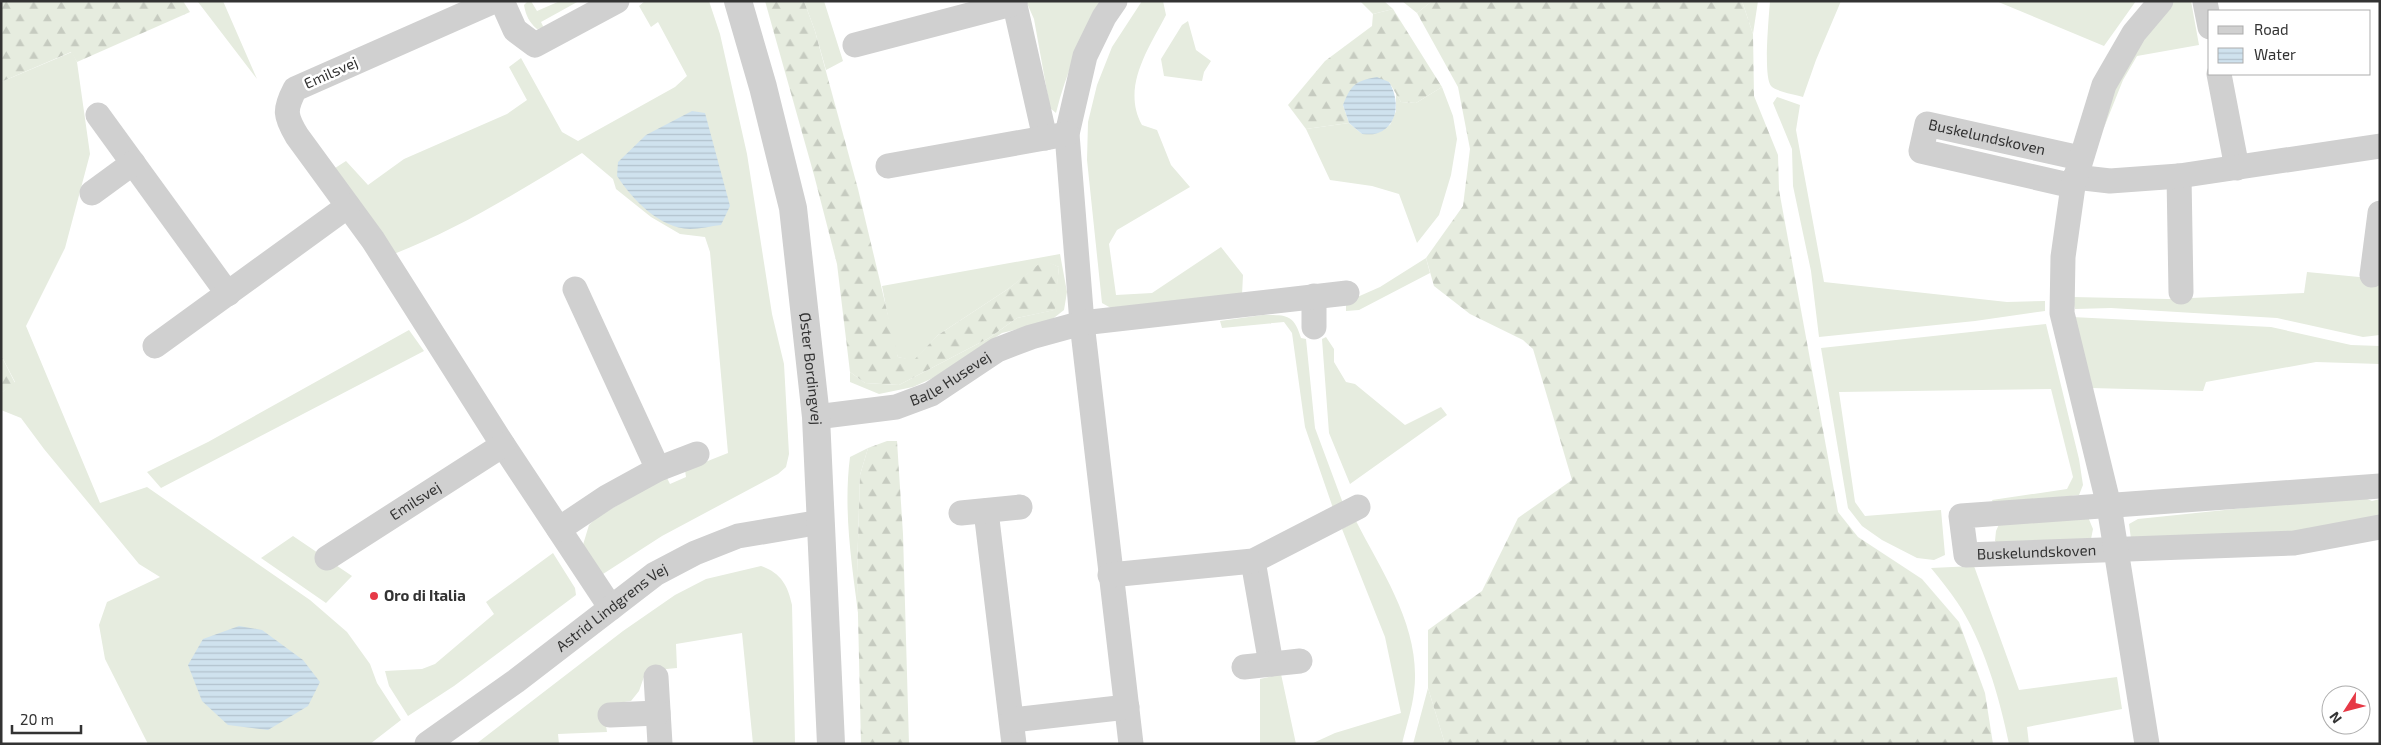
<svg xmlns="http://www.w3.org/2000/svg" width="2381" height="745" font-family="'Exo 2',sans-serif">
	<style>
		.grass { fill: #e6ecdf }
		.forest { fill: url(#forest-firs) }
		.water { fill: url(#water-rules) }
		.lines { fill: none; stroke-linecap: round; stroke-linejoin: round }
		.minor { stroke: #d0d0d0; stroke-width: 25 }
		.tertiary { stroke: #d0d0d0; stroke-width: 28 }
		.poi-dot { fill: #e63946; stroke: #fff; stroke-width: 2 }
		.labels { text-anchor: middle; stroke-width: 5; stroke-linejoin: round; paint-order: stroke }
		.street-label { font-size: 15px; fill: #333; stroke: #fff }
		.poi-label { font-size: 15px; font-weight: bold; fill: #333; stroke: #fff; text-anchor: start }
	</style>
	<defs>
		<pattern id="forest-firs" width="22" height="20" patternUnits="userSpaceOnUse" patternTransform="scale(1.25)"><rect width="22" height="20" fill="#e6ecdf"/><path d="M5 1l3.5 6h-7zM16 11l3.5 6h-7z" fill="#c6cbc0"/></pattern>
		<pattern id="water-rules" width="6" height="5" patternUnits="userSpaceOnUse" patternTransform="scale(1.25)"><rect width="6" height="5" fill="#cfe2ee"/><path d="M0 2.5h6" fill="none" stroke="#b2c2cd"/></pattern>
	</defs>
	<rect width="100%" height="100%" fill="#fff"/>
	<!-- grass -->
	<path class="grass" d="M223,1L257,79L198,2Z
		M528,1H531L537,11L560,1H579L541,22L544,28L537,29C529,22 526,16 524,5Z
		M645,1H709L720,34L747,154L772,314L784,364L789,454L786,467L778,474L662,536L603,574L582,548L589,525L596,518L666,476L670,484L686,477L685,470L728,453L710,252L705,237L680,234L651,217L616,189L613,179L582,153C521,190 461,228 394,254L332,170L346,161L368,185L404,159L507,114L527,100L509,67L521,58L562,132L578,141L675,87L687,76L658,22L651,27L639,6Z
		M804,1H824L843,61L826,70L815,31Z
		M1026,1H1102C1082,38 1066,72 1056,113L1050,108L1034,19Z
		M1142,1H1163L1166,15C1149,48 1121,87 1142,125L1157,130L1171,165L1190,187L1117,230L1109,244L1116,295L1152,293L1221,247L1243,275L1242,295L1118,312L1102,303L1087,160L1088,122L1097,85L1112,47Z
		M1360,1H1384L1393,9L1373,14Z
		M1402,1H1432L1417,13Z
		M1742,1H1758L1753,34Z
		M1770,1H1841L1816,60L1803,97C1794,94 1777,92 1771,86C1763,76 1769,16 1770,1Z
		M1996,1H2136L2104,46Z
		M2173,1H2191L2199,45L2137,56L2123,80L2103,130L2120,72Z
		M1188,21L1196,50L1211,61L1204,72L1202,81L1164,76L1161,59L1182,25Z
		M72,52L77,62L90,154L65,248L26,326L100,503L147,487L310,600L347,632L370,664L377,683L401,720L370,744H148L105,659L99,625L107,602L160,577L139,564L44,449L21,418L1,410V393L15,382L1,355V82Z
		M1442,87L1453,116L1457,139L1451,175L1439,215L1417,243L1399,194L1372,186L1330,180L1306,129L1349,123L1362,134L1390,125L1396,111V93L1401,102L1416,103Z
		M1777,97L1800,105L1796,130L1824,282L2007,302L2045,301V311L1975,321L1819,337L1811,271L1793,186L1792,149L1773,103Z
		M1060,254L1067,292L1064,310L1050,321L1002,333L935,377L913,387L879,394L850,382V372L865,383L899,385L989,338L1017,318L1054,310L1059,267L1044,261L1008,289L938,335L914,361L898,357L893,343L882,286Z
		M1426,258L1430,273L1359,310L1346,311V302L1380,287Z
		M2307,272L2380,279V335L2363,337L2277,318L2111,308L2075,309L2072,297L2168,299L2304,293Z
		M1263,315C1286,315 1294,314 1301,338L1306,339L1315,428L1344,506L1334,511L1305,427L1292,333L1284,322L1222,328L1220,321Z
		M2072,317L2271,327L2351,345L2380,346V364L2316,362L2206,382L2203,391L2091,388Z
		M2046,324L2079,459L2083,485L2079,495L1994,505L1992,500L2067,489L2073,477L2051,389L1839,392L1855,502L1865,516L1941,510L1945,555L1934,560L1917,558L1882,540L1862,526L1848,508L1821,348Z
		M409,330L424,351L161,488L147,472L208,442Z
		M1326,337L1334,349V362L1346,382L1355,384L1405,425L1441,407L1447,415L1350,484L1329,433L1322,339Z
		M868,448L860,475L857,573L859,620C852,566 843,511 850,457Z
		M2360,496L2372,501L2380,499V523L2330,531L2131,539L2129,524L2138,519Z
		M2088,517L2093,529L2091,539L2002,547L1995,541L1996,531L2000,522Z
		M1356,521C1383,574 1422,629 1414,692C1412,709 1406,727 1402,744H1311L1335,733L1401,713L1385,637L1342,529Z
		M293,536L352,576L326,603L261,558Z
		M553,553L575,588L576,595L454,686L408,716L389,686L385,671L422,669L435,664L494,614L486,602Z
		M761,566C781,573 788,586 792,605L795,744H753L742,633L676,644L677,668L646,671L639,691L631,701L603,705L607,732L558,734L559,744H476L623,631L675,595L706,579Z
		M1974,566L2019,690L2117,677L2122,709L2027,727L2029,744H2009C2000,699 1983,640 1957,602C1949,590 1940,579 1931,568Z
		M1281,674L1296,744H1260V679Z
		M1428,688L1445,744H1413Z"/>
	<!-- forest -->
	<path class="forest" d="M1,1H183L190,12L77,62L71,52L1,82Z
		M765,1H804L815,31L858,189L898,357L914,360L938,335L1008,289L1044,260L1059,267L1055,310L1017,318L989,338L899,385L865,383L850,372L837,264L814,175Z
		M1432,1H1742L1753,34L1754,96L1778,155L1779,190L1838,512L1858,537L1922,579L1959,622L1985,693L1993,744H1445L1428,688V630L1482,591L1518,518L1572,480L1533,349L1523,340L1470,314L1434,286L1426,258L1463,206L1470,149L1458,87L1417,13Z
		M1393,9L1442,87L1416,103L1401,102L1389,82L1343,105L1349,123L1306,129L1288,105L1325,61L1372,26L1373,14Z
		M1,355L15,383L1,393Z
		M887,441H897L903,534L909,744H861L857,573L860,475L868,448Z"/>
	<!-- water -->
	<path class="water" d="M1377,77L1389,82C1399,98 1400,124 1378,133C1374,135 1367,134 1362,134L1349,123L1343,105C1351,85 1355,81 1377,77Z
		M692,111L705,113L730,206L721,225C711,226 700,229 690,229C659,228 632,199 617,176L618,162L646,135Z
		M239,626L262,630L303,660L320,682L308,706L268,730L228,725L202,701L188,665L203,639Z"/>
	<g class="lines">
		<!-- minor -->
		<g class="minor">
			<path d="M494,1L295,89C284,110 285,116 297,136L373,240L503,445L611,608"/>
			<path d="M502,1L515,30L535,45L617,1"/>
			<path d="M1014,1L1045,138"/>
			<path d="M1115,1L1104,17L1085,56L1067,134L1082,323L1131,744"/>
			<path d="M2205,2L2210,27"/>
			<path d="M855,45L1015,3"/>
			<path d="M2219,74L2237,168"/>
			<path d="M98,115L228,294"/>
			<path d="M888,166L1067,134"/>
			<path d="M2179,176L2181,292"/>
			<path d="M2075,177L2110,181L2179,176L2380,146"/>
			<path id="s1" d="M2073,186L1921,151L1927,124L2080,158"/>
			<path d="M92,193L133,163"/>
			<path d="M2372,275L2380,213"/>
			<path d="M575,289L658,469"/>
			<path d="M1314,327V296"/>
			<path d="M155,346L348,206"/>
			<path id="s2" d="M816,417L896,407L931,394L997,350L1031,337L1082,323L1347,293"/>
			<path id="s3" d="M2380,486L1961,516L1966,555L2294,543L2380,527"/>
			<path d="M986,511L1014,744"/>
			<path d="M961,513L1020,507"/>
			<path d="M559,529L607,497L658,469L697,454"/>
			<path id="s4" d="M327,558L503,445"/>
			<path d="M1253,561L1271,664"/>
			<path d="M1110,575L1253,561L1358,507"/>
			<path d="M1244,667L1300,661"/>
			<path d="M656,677L660,744"/>
			<path d="M610,715L658,713"/>
			<path d="M1012,720L1127,707"/>
			<path id="s5" d="M427,744L516,681L655,574L695,553L738,536L821,522"/>
			<path d="M2147,744L2109,506L2062,313L2063,257L2073,186L2104,85L2134,33L2161,1"/>
		</g>
		<!-- tertiary -->
		<path class="tertiary" id="s6" d="M738,1L763,87L793,208L816,417L831,744"/>
	</g>
	<!-- markers -->
	<circle class="poi-dot" cx="374" cy="596" r="5"/>
	<g class="labels">
		<!-- street labels -->
		<g class="street-label">
			<text transform="translate(331 73) rotate(-24)" y="5">Emilsvej</text>
			<text dy="5" stroke="none"><textPath href="#s1" startOffset="245">Buskelundskoven</textPath></text>
			<text dy="5" stroke="none"><textPath href="#s6" startOffset="376">Øster Bordingvej</textPath></text>
			<text dy="5" stroke="none"><textPath href="#s2" startOffset="142">Balle Husevej</textPath></text>
			<text dy="5" stroke="none"><textPath href="#s4" startOffset="105">Emilsvej</textPath></text>
			<text dy="5" stroke="none"><textPath href="#s3" startOffset="530">Buskelundskoven</textPath></text>
			<text dy="5" stroke="none"><textPath href="#s5" startOffset="230">Astrid Lindgrens Vej</textPath></text>
		</g>
		<!-- poi labels -->
		<g class="poi-label">
			<text x="384" y="601">Oro di Italia</text>
		</g>
	</g>
	<!-- border -->
	<rect width="2381" height="745" fill="none" stroke="#333333" stroke-width="5"/>
	<!-- legend -->
	<rect x="2208" y="10" width="162" height="65" fill="#ffffff" stroke="#adadad"/>
	<rect x="2218" y="26" width="25" height="8" fill="#d0d0d0" stroke="#adadad"/>
	<text x="2254" y="35" font-size="15" fill="#333333">Road</text>
	<rect x="2218" y="48" width="25" height="15" fill="url(#water-rules)" stroke="#adadad"/>
	<text x="2254" y="60" font-size="15" fill="#333333">Water</text>
	<!-- north arrow -->
	<g transform="translate(2346 710) rotate(234)"><circle r="24" fill="#ffffff" stroke="#adadad"/>
	<path d="M0-4L9 19L0 12L-9 19Z" fill="#e63946"/>
	<text y="-8" font-size="14" font-weight="bold" text-anchor="middle" fill="#333333">N</text>
	</g>
	<!-- scale -->
	<path d="M12 725v8h69v-8" fill="none" stroke="#333333" stroke-width="2.5"/>
	<text x="20" y="725" font-size="15" fill="#333333" stroke="#ffffff" stroke-width="4" paint-order="stroke">20 m</text>
</svg>
